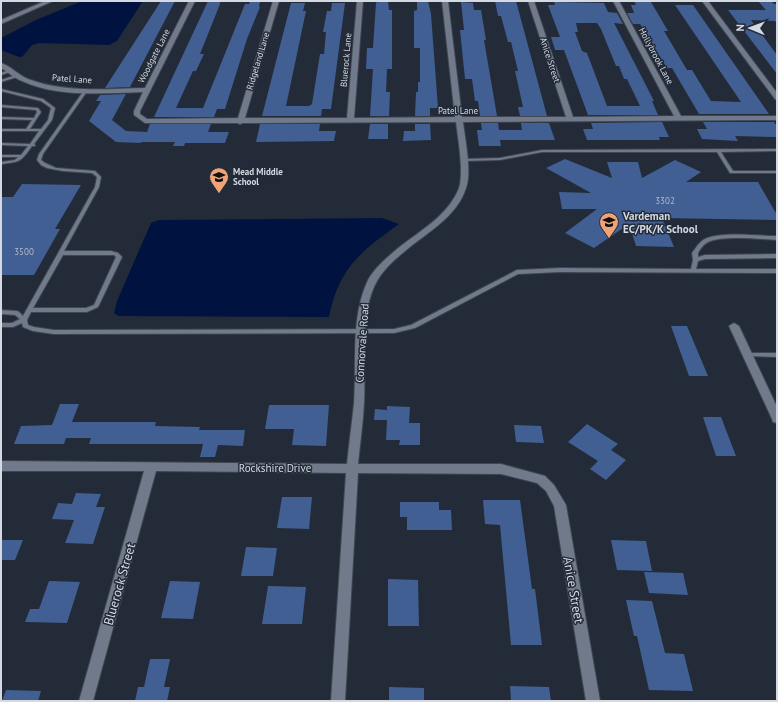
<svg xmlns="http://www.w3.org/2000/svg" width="778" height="702" font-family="'PT Sans',sans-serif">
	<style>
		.water { fill: #00123f }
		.building { fill: #415f92; fill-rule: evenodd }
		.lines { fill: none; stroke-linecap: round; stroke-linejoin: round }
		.lane-casing { stroke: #404652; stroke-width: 2 }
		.street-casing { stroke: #404652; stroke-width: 2 }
		.secondary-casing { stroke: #404652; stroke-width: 2 }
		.lane { fill: #707a8a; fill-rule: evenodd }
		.street { fill: #707a8a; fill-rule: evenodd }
		.secondary { fill: #707a8a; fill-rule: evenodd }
		.labels { text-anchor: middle; stroke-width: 3; stroke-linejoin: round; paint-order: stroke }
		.far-street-label { font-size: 9px; fill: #d4d9e2; stroke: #232b38 }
		.far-poi-label { font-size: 9px; font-weight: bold; fill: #d4d9e2; stroke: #232b38; text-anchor: start }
		.number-label { font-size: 9px; fill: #afbace }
		.poi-label { font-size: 11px; font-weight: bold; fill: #d4d9e2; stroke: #232b38; text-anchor: start }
		.street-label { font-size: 11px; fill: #d4d9e2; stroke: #232b38 }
		.near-street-label { font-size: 13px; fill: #d4d9e2; stroke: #232b38 }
	</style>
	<rect width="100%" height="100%" fill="#232b38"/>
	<!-- water -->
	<path class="water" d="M82,1H143L117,41L109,45L39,43L32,45L22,57H19L1,50V38L36,20Z
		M382,218L399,224C360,252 339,268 329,317L118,316L114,313L117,301L151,223L159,220Z"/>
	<!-- building -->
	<path class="building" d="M161,1H175L130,87L105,88Z
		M208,1H220V4L200,54H204L196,71H193L176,108H203L245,4H249L250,1H260L259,7H260L247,39L225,109H217L214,117H154Z
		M378,1H388L389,10H392V69H387L386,92H390L389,116H370L373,69H366L367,48H373L376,3Z
		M417,1H428L431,14L438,108H430V116H415L416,92H418V82H420V48H414V11L417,10Z
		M495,1H516L547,116H520L518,107H523L515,71H518L511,42H508L501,16H498Z
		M634,1L651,2L668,31H664L687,70H692L711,101L741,102L675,5H693L769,114H699L672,68H667L640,24H633L627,13H634L631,5H636Z
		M758,1H771L774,4H777V23L775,21L751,20L777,55V74L728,10H766Z
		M461,2L473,3L474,10H481L486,40H484L497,116H480L478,101H475L472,79H465L460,30H464Z
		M554,2L604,3L608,12L617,13L623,24L614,23L654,101H652L658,115H588L564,50H555L551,37H560L548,5H555ZM576,23H597L601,29L616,66H619L624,79H627L640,106H607L587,53L582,51L575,32H578Z
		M291,3H305L303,11H306L286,106H309L312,104L320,54H324L326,32H323L327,11H331L332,3H345L331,109H322L321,116H262Z
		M126,94L112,120L126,131L147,132L150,124H211L208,132H229L225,143H185L184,146H173L175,142H142L140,143L116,142L89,121L101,101H96L100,95Z
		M662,122L669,137H659L660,140H587L583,129H593L591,123Z
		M703,122H774L777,126V137L735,136L738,141L702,139L697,129H707Z
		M481,123H498L499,130H522L521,123H549L555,140H500L501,146H479L477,130H482Z
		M260,124H320L319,131H336L334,141L256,142Z
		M370,124H388V139H368Z
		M415,124H430L431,140L403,141L404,131H415Z
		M565,159L612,178L607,162H638L642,178L675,160L701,172L686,182H758L777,215V220L662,218L674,247L636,246L629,224L594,248L565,233L597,209H562L559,192L591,193L546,168Z
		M22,184L81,185L55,229H60L34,275H1V197H13Z
		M671,326H687L708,376H689Z
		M60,404H79L72,422H156L155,426L200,427L199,430H245L243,446L218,445L215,457H200L203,444H89L91,438H66L64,444H14L21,426L52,425Z
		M269,405H329L326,446L292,445L294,429H265Z
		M387,406L410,407L409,423H420V445H399L400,440H386L387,420H374L375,409L387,410Z
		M703,417H721L736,456H716Z
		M587,424L618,444L611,450L626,460L606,480L590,469L598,461L568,442Z
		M514,425L541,426L544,443L516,442Z
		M76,493L101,494L96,507H105L93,544L65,543L74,520L52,519L58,503L72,504Z
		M282,497H312L309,529L277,528Z
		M483,500H520L532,589H535L542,645H511L500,525L485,524Z
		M400,502H439V510H451L452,530H407V517H400Z
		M1,540H23L15,560H1Z
		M611,540L646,541L652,571L617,570Z
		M246,547L277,548L273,576H241Z
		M644,572L683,573L688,595L649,593Z
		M388,579L418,580L419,626H388Z
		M49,581L80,582L67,623L25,622L30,609H39Z
		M170,581L200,582L193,619L161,618Z
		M268,586L306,587L302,624H262Z
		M626,600L652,601L665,653L684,654L693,691L649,690L637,636H634Z
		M150,659H170L164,687H170L167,701H135L138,687H144Z
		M510,686L549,687L551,701H511Z
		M389,687L424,688V701H389Z
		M6,690L41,691L38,701H2Z"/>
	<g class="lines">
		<defs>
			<path id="lane" d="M9,70L11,71L10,72L1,75V73Z
				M16,75H17V77L1,82V80Z
				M1,89L43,99L55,108L52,120L34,144L35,145V146H32C21,162 20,162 1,164V162L15,160L18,157H1V155H21L28,146L1,145V143L30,144L39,131H1V129H26L32,120L1,119V117L34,118L37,112L36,110L1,107V105L38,108L41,112L30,129H41L48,120L51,108L41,101L1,91Z
				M85,89L88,90L43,154L41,160L45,163L56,168L95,171L101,177L99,187L64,251H111L118,253L122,257L98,307L87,312H31L27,320L28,325L34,327L54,330L394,329L411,325L517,270L560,268L691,269L693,260L692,253C696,248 699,242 705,239C722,231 758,236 777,236V240C761,239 722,235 708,242C704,244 700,249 698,253V257L705,255L777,254V258L705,259L698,261L696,269H777V273L560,272L518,274L415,328L394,333L54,334L33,331L23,327L22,323L13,327H1V323H12L20,319L15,315L1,314V310L17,311L19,312L23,316L95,187L97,177L92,173L63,171L47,168L41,165L37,160L39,154ZM63,255H114L116,257L94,305L86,308H33Z
				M777,149V151L721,152L733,171H777V173H730L717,152H542L500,160L464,161L462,160L464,159L500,158L542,150Z
				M748,353H777V357L746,356L745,355Z"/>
			<path id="street" d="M189,1H195L140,111V114L147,119L238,118L273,1H279L245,118H347L357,1H363L354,118L455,117L442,1H448L462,117H566L528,1H534L573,117L674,116L613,1H619L681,116H777V120L463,122C465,139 472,172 466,188C458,214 432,230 411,246C399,256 385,267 377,281C359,312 366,367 364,403C363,423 360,444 358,464H501L545,476L554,485L566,505L600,701H586L554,506L546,491L537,483L501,474L358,473L345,701H331L346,473L156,471L93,701H79L144,471H1V461L347,464C349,443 352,423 354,403C357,363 350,318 368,280C375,267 390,255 402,245C422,230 449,214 459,188C464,172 458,139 456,122L243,123L240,124L237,123H145L134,115V111L143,92C104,93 59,98 22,81C14,78 8,72 1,68V63C11,66 18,75 28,79C65,93 106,89 145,88Z
				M702,1H708L777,93V100L775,99Z
				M734,323L739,326L777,407V423L773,422L772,419L729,326Z"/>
			<path id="secondary" d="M45,1H53L1,24V20Z"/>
		</defs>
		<!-- lane casing -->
		<use href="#lane" class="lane-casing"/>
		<!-- street casing -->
		<use href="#street" class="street-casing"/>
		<!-- secondary casing -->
		<use href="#secondary" class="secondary-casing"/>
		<!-- lane -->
		<use href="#lane" class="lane"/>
		<!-- street -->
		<use href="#street" class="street"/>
		<!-- secondary -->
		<use href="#secondary" class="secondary"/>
	</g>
	<!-- icons -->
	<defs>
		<symbol id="school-pin" viewBox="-11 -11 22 30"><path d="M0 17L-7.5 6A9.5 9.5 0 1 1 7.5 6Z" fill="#efa377" stroke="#232b38"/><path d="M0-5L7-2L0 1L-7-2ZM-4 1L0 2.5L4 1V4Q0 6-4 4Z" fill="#111"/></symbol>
	</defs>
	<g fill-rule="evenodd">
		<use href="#school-pin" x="208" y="166" width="22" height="30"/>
		<use href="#school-pin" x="598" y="211" width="22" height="30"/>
	</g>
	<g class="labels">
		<!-- far-street labels -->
		<g class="far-street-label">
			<text transform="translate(154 56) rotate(-63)" y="3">Woodgate Lane</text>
			<text transform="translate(656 56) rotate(62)" y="3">Hollybrook Lane</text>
			<text transform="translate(346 60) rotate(-85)" y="3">Bluerock Lane</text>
			<text transform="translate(550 60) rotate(72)" y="3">Anice Street</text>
			<text transform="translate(258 61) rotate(-73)" y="3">Ridgeland Lane</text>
			<text transform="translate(72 79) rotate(4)" y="3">Patel Lane</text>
			<text x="458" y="114">Patel Lane</text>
		</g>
		<!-- far-poi labels -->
		<g class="far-poi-label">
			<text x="233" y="175">Mead Middle<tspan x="233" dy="10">School</tspan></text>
		</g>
		<!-- number labels -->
		<g class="number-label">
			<text x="665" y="204">3302</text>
			<text x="24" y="255">3500</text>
		</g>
		<!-- poi labels -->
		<g class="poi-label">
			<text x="623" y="220">Vardeman<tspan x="623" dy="13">EC/PK/K School</tspan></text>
		</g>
		<!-- street labels -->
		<g class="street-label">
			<text transform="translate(362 343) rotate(-86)" y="4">Connorvale Road</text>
			<text x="275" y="472">Rockshire Drive</text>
		</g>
		<!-- near-street labels -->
		<g class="near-street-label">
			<text transform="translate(119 584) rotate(-74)" y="5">Bluerock Street</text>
			<text transform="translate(574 590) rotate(80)" y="5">Anice Street</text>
		</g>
	</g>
	<!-- border -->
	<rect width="778" height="702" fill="none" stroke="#d4d9e2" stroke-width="4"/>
	<!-- north arrow -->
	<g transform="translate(750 28) rotate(271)" stroke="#232b38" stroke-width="3" paint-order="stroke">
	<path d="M0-3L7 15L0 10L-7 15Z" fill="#d4d9e2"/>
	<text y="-6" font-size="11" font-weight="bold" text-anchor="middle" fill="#d4d9e2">N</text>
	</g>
</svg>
